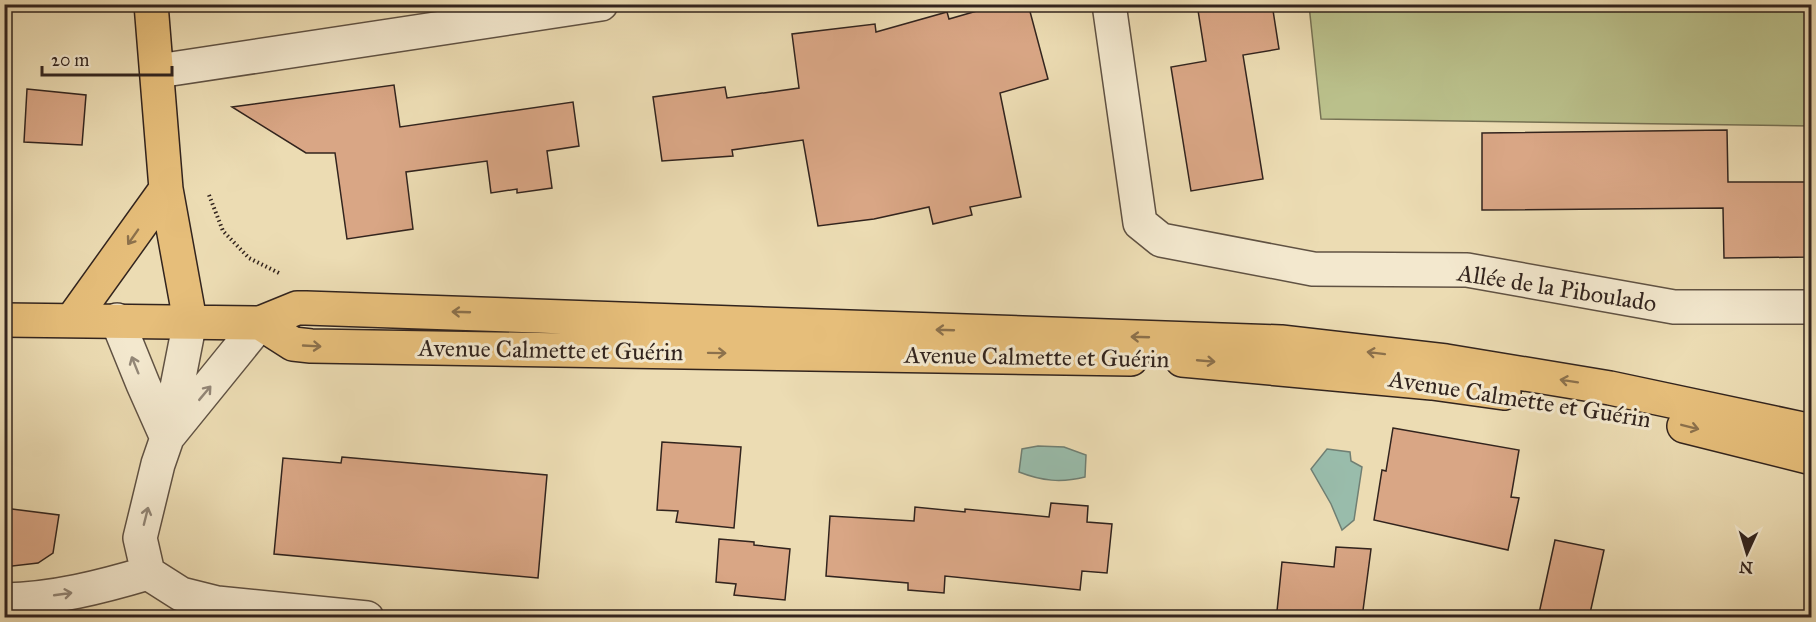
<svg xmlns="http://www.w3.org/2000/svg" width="1816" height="622" font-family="'IM FELL Great Primer',serif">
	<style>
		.green { fill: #bac08b; stroke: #767254; stroke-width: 1.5 }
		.water { fill: #99bcab; stroke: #707f73; stroke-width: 1.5 }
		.building { fill: #d9a685; stroke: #32241e; stroke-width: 1.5 }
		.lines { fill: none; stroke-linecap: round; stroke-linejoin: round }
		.minor-casing { stroke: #605243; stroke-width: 36 }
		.major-casing { stroke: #32241e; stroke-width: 36 }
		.path { stroke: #32241e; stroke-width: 4; stroke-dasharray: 1.5 3; stroke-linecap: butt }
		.minor { stroke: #f3e8ce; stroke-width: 33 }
		.major { stroke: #e6be7a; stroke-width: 33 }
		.oneway { stroke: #8c714c }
		.oneway2 { stroke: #928676 }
		.labels { text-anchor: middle; stroke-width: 6; stroke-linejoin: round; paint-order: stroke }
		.street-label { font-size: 24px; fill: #32241e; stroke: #f3e8ce }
	</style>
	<rect width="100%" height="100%" fill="#ecdcb3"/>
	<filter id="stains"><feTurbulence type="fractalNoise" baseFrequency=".00333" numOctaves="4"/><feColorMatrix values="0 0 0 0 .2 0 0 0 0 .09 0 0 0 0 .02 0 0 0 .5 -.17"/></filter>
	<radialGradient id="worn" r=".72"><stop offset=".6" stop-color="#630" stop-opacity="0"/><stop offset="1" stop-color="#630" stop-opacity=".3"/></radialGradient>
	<!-- green -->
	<path class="green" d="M1309,5H1811V126L1321,119Z"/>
	<!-- water -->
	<path class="water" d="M1038,446L1064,447L1086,455L1085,477C1061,483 1042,481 1019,472L1022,449Z
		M1327,449L1350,452L1351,461L1362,467L1354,520L1342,530L1331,504L1311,469Z"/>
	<!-- building -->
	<path class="building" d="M1001,4H1028L1048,79L1000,93L1021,197L970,207L972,215L933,224L929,207L874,219L818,226L803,140L732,150L733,156L662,161L653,97L725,87L727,98L799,88L792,34L875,24L876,32L947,12L949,19Z
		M1197,4H1272L1279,49L1243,55L1263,179L1191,191L1171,67L1206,61Z
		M394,85L400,127L573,102L579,146L547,151L552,188L517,193V189L491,193L487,161L406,172L413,229L347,239L335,153H306L232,107Z
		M27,89L86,95L82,145L24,142Z
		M1727,130L1728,182H1812V257L1724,258L1723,208L1482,210V133Z
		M1393,428L1519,450L1511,497L1519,498L1508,550L1374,520L1382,470L1386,471Z
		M662,442L741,447L734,528L676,522L678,511L657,510Z
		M342,457L547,475L538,578L274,554L283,458L341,463Z
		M1051,503L1088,506L1087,522L1112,524L1107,573L1082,571L1080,590L945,576L944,593L908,590V583L826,576L830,516L914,521L915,507L965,512V509L1049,517Z
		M4,508L59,515L53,553L38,563L4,567Z
		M719,539L754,542V545L790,549L785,600L734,595L736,584L716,582Z
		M1555,540L1604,550L1589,618H1538Z
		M1336,547L1371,549L1362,618L1277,611L1282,562L1334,567Z"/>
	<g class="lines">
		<defs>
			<path id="minor" d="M1109,4L1140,223L1161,240L1313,269L1467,270L1674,307H1812
				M158,71L601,4
				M117,320L143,384L167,438
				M170,434L260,323
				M148,573L140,538L158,464L167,438L190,321
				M148,573L181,594L217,603L367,618
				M4,600C54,599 101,587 148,573"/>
			<path id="major" d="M151,4L166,189L190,321
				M4,320L260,323L297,308H306L1281,342L1446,361L1610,388L1812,431
				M72,320L166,189
				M260,323L293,344L311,346L1131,359
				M1182,360L1432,383L1504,393
				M1684,426L1812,458"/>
		</defs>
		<!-- minor casing -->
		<use href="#minor" class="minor-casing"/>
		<!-- major casing -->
		<use href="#major" class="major-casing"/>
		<!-- path -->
		<path class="path" d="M209,195L223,231L249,258L279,273"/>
		<!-- minor -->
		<use href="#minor" class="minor"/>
		<!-- major -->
		<use href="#major" class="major"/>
	</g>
	<!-- one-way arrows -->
	<defs><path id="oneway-shaft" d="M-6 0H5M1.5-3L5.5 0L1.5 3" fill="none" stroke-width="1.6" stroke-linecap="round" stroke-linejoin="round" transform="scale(1.5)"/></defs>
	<g class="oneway">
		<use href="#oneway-shaft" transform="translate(133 237) rotate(125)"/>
		<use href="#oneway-shaft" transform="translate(461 312) rotate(-178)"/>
		<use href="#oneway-shaft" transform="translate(945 330) rotate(-178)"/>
		<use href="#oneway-shaft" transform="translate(1140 337) rotate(-178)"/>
		<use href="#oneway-shaft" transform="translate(312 346) rotate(3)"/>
		<use href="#oneway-shaft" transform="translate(717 353) rotate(1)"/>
		<use href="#oneway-shaft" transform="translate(1376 353) rotate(-173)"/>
		<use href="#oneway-shaft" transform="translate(1206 361) rotate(5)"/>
		<use href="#oneway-shaft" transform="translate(1569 381) rotate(-171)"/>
		<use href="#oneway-shaft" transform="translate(1690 427) rotate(14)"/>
	</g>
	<g class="oneway2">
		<use href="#oneway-shaft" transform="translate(135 365) rotate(-112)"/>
		<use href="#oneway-shaft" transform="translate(205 393) rotate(-50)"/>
		<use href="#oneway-shaft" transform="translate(146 516) rotate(-76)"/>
		<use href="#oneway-shaft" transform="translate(63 594) rotate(-8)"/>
	</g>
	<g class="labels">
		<!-- street labels -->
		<g class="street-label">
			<text transform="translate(1557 288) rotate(9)" y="8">Allée de la Piboulado</text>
			<text transform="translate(551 350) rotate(1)" y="8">Avenue Calmette et Guérin</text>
			<text transform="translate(1037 357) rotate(1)" y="8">Avenue Calmette et Guérin</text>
			<text transform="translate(1520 399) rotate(9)" y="8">Avenue Calmette et Guérin</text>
		</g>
	</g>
	<!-- margin -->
	<rect width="1816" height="622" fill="none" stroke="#ecdcb3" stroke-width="24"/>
	<rect x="6" y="6" width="1804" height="610" fill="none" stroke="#32241e" stroke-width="3"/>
	<rect x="12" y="12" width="1792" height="598" fill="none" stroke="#32241e" stroke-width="1.5"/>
	<!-- north arrow -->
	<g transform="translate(1747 553) rotate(184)" stroke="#f3e8ce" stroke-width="4.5" paint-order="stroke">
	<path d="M0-4.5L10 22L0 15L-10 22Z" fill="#32241e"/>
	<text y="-9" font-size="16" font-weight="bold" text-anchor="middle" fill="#32241e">N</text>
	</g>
	<!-- scale -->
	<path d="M42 66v9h130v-9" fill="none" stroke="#32241e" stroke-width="3"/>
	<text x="51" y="66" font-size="18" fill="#32241e" stroke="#f3e8ce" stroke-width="4.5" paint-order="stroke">20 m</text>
	<rect width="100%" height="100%" filter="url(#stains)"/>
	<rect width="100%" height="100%" fill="url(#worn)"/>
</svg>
